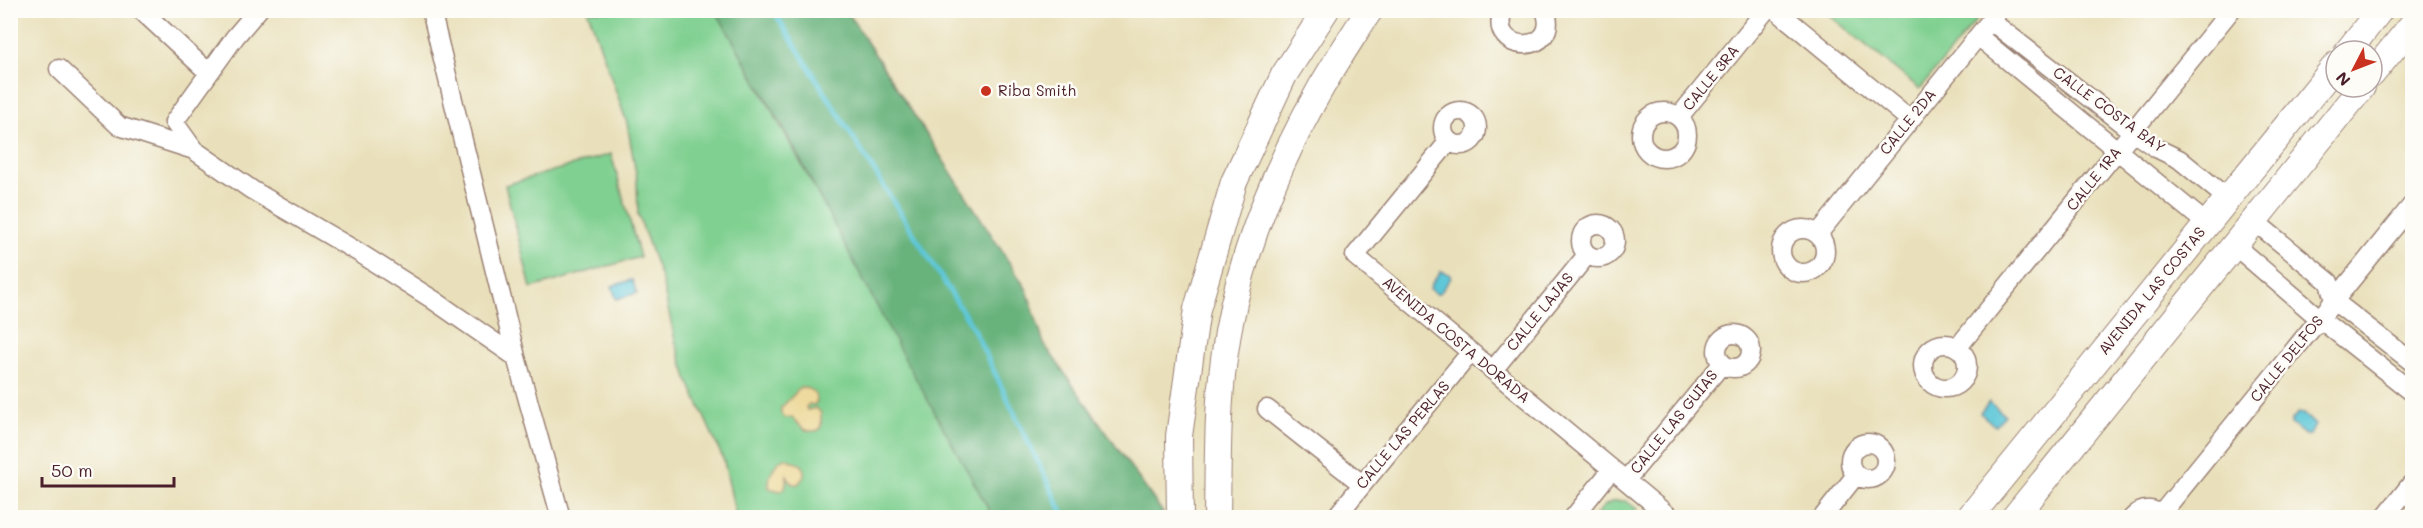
<svg xmlns="http://www.w3.org/2000/svg" width="2423" height="528" font-family="Mali,sans-serif">
	<style>
		.green { fill: #80d091; stroke: #65785e; stroke-width: 1.5 }
		.forest { fill: #68b27b; stroke: #596853; stroke-width: 1.5 }
		.sand { fill: #eeda9e; stroke: #9c7c64; stroke-width: 1.5 }
		.water { fill: #5dc7d8; stroke: #547382; stroke-width: 1.5 }
		.lines { fill: none; stroke-linecap: round; stroke-linejoin: round }
		.stream { stroke: #5dc7d8; stroke-width: 5 }
		.street-casing { stroke: #9a8073; stroke-width: 21 }
		.secondary-casing { stroke: #9a8073; stroke-width: 28 }
		.street { stroke: #fff; stroke-width: 18 }
		.secondary { stroke: #fff; stroke-width: 26 }
		.poi-dot { fill: #c8321e; stroke: #fdfcf7; stroke-width: 2 }
		.labels { text-anchor: middle; stroke-width: 5; stroke-linejoin: round; paint-order: stroke }
		.street-label { font-size: 15px; fill: #4a1f2b; stroke: #fdfcf7 }
		.poi-label { font-size: 15px; fill: #4a1f2b; stroke: #fdfcf7; text-anchor: start }
	</style>
	<rect width="100%" height="100%" fill="#fdfcf7"/>
	<filter id="ink" filterUnits="userSpaceOnUse"><feTurbulence type="fractalNoise" baseFrequency=".0167" numOctaves="2"/><feDisplacementMap in="SourceGraphic" scale="12" xChannelSelector="R" yChannelSelector="G"/><feConvolveMatrix kernelMatrix="1 2 1 2 8 2 1 2 1" color-interpolation-filters="sRGB"/></filter>
	<filter id="wash" filterUnits="userSpaceOnUse"><feTurbulence type="fractalNoise" baseFrequency=".008" numOctaves="4" result="noise"/><feDisplacementMap in="SourceGraphic" scale="24" xChannelSelector="R" yChannelSelector="G"/><feGaussianBlur stdDeviation="1.35" result="paint"/><feColorMatrix in="noise" values="0 0 0 0 0 0 0 0 0 0 0 0 0 0 0 0 0 1.4 0 .05"/><feComposite in="paint" operator="in"/></filter>
	<g filter="url(#wash)">
		<rect width="100%" height="100%" fill="#e9e0bb"/>
		<!-- green -->
		<path class="green" d="M588,11H716C812,178 900,349 993,517H736L724,461L687,378L675,340L662,281L638,214L637,179L627,123Z
			M1824,11H1984L1920,89Z
			M611,154L640,257L531,288L505,185Z
			M1613,501H1626L1637,509L1630,517H1594L1604,506Z"/>
		<!-- forest -->
		<path class="forest" d="M716,11H847L1027,290L1044,344L1163,513L1162,517H993L901,352L784,129Z"/>
		<!-- sand -->
		<path class="sand" d="M801,387C811,389 815,391 817,401L814,405L809,404L806,407L807,410L816,408L821,413V426L819,430C804,434 801,426 792,417L785,418L781,414V408Z
			M785,458L802,465C806,474 804,478 798,484H792L787,475L785,488L780,491L769,488C768,476 774,463 785,458Z"/>
		<!-- water -->
		<path class="water" d="M1441,271L1449,274L1451,278L1441,292L1437,294L1430,289L1431,285Z
			M632,280L637,293L616,299L612,286Z
			M1989,402L2005,415L1995,426L1980,413Z
			M2298,413L2303,414L2315,425L2310,435H2305L2291,424V420Z"/>
		<g class="lines">
			<!-- stream -->
			<path class="stream" d="M773,10L973,328L1065,518"/>
		</g>
	</g>
	<g filter="url(#ink)">
		<g class="lines">
			<defs>
				<path id="street" d="M141,10L209,73
					M258,10L235,37L174,122L194,150L252,190L358,252L432,299L516,357
					M431,10L516,357L561,518
					M1503,10C1486,56 1563,55 1545,10
					M1776,10L1910,120
					M1991,21L2133,132L2156,148L2179,159L2228,199
					M1978,36L2207,224
					M59,69L119,126L194,150
					M1443 128a17 17 0 1 1 34 0a17 17 0 1 1-34 0Z
					M1641 135a23 23 0 1 1 46 0a23 23 0 1 1-46 0Z
					M1679,117L1766,10
					M1449,141L1355,256L1671,518
					M2253,220L2329,282L2334,301L2412,362
					M1581 241a17 17 0 1 1 34 0a17 17 0 1 1-34 0Z
					M1781 251a22 22 0 1 1 44 0a22 22 0 1 1-44 0Z
					M1818,234L1999,10
					M2234,245L2320,319L2412,392
					M1717 351a17 17 0 1 1 34 0a17 17 0 1 1-34 0Z
					M1923 366a22 22 0 1 1 44 0a22 22 0 1 1-44 0Z
					M1958,347L2231,10
					M1493,370L1587,255
					M1267,409L1362,484
					M1850 461a18 18 0 1 1 36 0a18 18 0 1 1-36 0Z
					M1626,480L1722,364
					M2161,514L2412,205
					M1335,518L1471,352
					M1573,518L1612,469
					M1822,518L1856,475
					M2132,518C2142,507 2154,507 2165,518
					M2384,518L2412,483"/>
				<path id="secondary" d="M2348,51L2380,10
					M2372,74L2412,25
					M1180,518L1179,436L1197,309L1234,182L1284,75L1326,10
					M1217,518C1218,465 1217,411 1224,359C1237,254 1284,145 1340,56C1350,41 1359,25 1370,10
					M1969,518L2336,65
					M2014,518L2362,87"/>
			</defs>
			<!-- street casing -->
			<use href="#street" class="street-casing"/>
			<!-- secondary casing -->
			<use href="#secondary" class="secondary-casing"/>
			<!-- street -->
			<use href="#street" class="street"/>
			<!-- secondary -->
			<use href="#secondary" class="secondary"/>
		</g>
	</g>
	<!-- markers -->
	<circle class="poi-dot" cx="986" cy="91" r="6"/>
	<g class="labels">
		<!-- street labels -->
		<g class="street-label">
			<text transform="translate(1711 78) rotate(-51)" y="5">CALLE 3RA</text>
			<text transform="translate(2109 110) rotate(36)" y="5">CALLE COSTA BAY</text>
			<text transform="translate(1908 122) rotate(-51)" y="5">CALLE 2DA</text>
			<text transform="translate(2094 179) rotate(-51)" y="5">CALLE 1RA</text>
			<text transform="translate(2152 291) rotate(-51)" y="5">AVENIDA LAS COSTAS</text>
			<text transform="translate(1540 312) rotate(-51)" y="5">CALLE LAJAS</text>
			<text transform="translate(1456 340) rotate(40)" y="5">AVENIDA COSTA DORADA</text>
			<text transform="translate(2287 359) rotate(-51)" y="5">CALLE DELFOS</text>
			<text transform="translate(1674 422) rotate(-51)" y="5">CALLE LAS GUIAS</text>
			<text transform="translate(1403 435) rotate(-50)" y="5">CALLE LAS PERLAS</text>
		</g>
		<!-- poi labels -->
		<g class="poi-label">
			<text x="998" y="96">Riba Smith</text>
		</g>
	</g>
	<!-- margin -->
	<rect width="2423" height="528" fill="none" stroke="#fdfcf7" stroke-width="36"/>
	<!-- north arrow -->
	<g transform="translate(2354 69) rotate(228)"><circle r="28" fill="#fdfcf7" stroke="#b5a4a5" stroke-width="1.5"/>
	<path d="M0-4.5L10 22L0 15L-10 22Z" fill="#c8321e"/>
	<text y="-9" font-size="16" font-weight="bold" text-anchor="middle" fill="#4a1f2b">N</text>
	</g>
	<!-- scale -->
	<path d="M42 477v9h132v-9" fill="none" stroke="#4a1f2b" stroke-width="3"/>
	<text x="51" y="477" font-size="18" fill="#4a1f2b" stroke="#fdfcf7" stroke-width="4.5" paint-order="stroke">50 m</text>
</svg>
